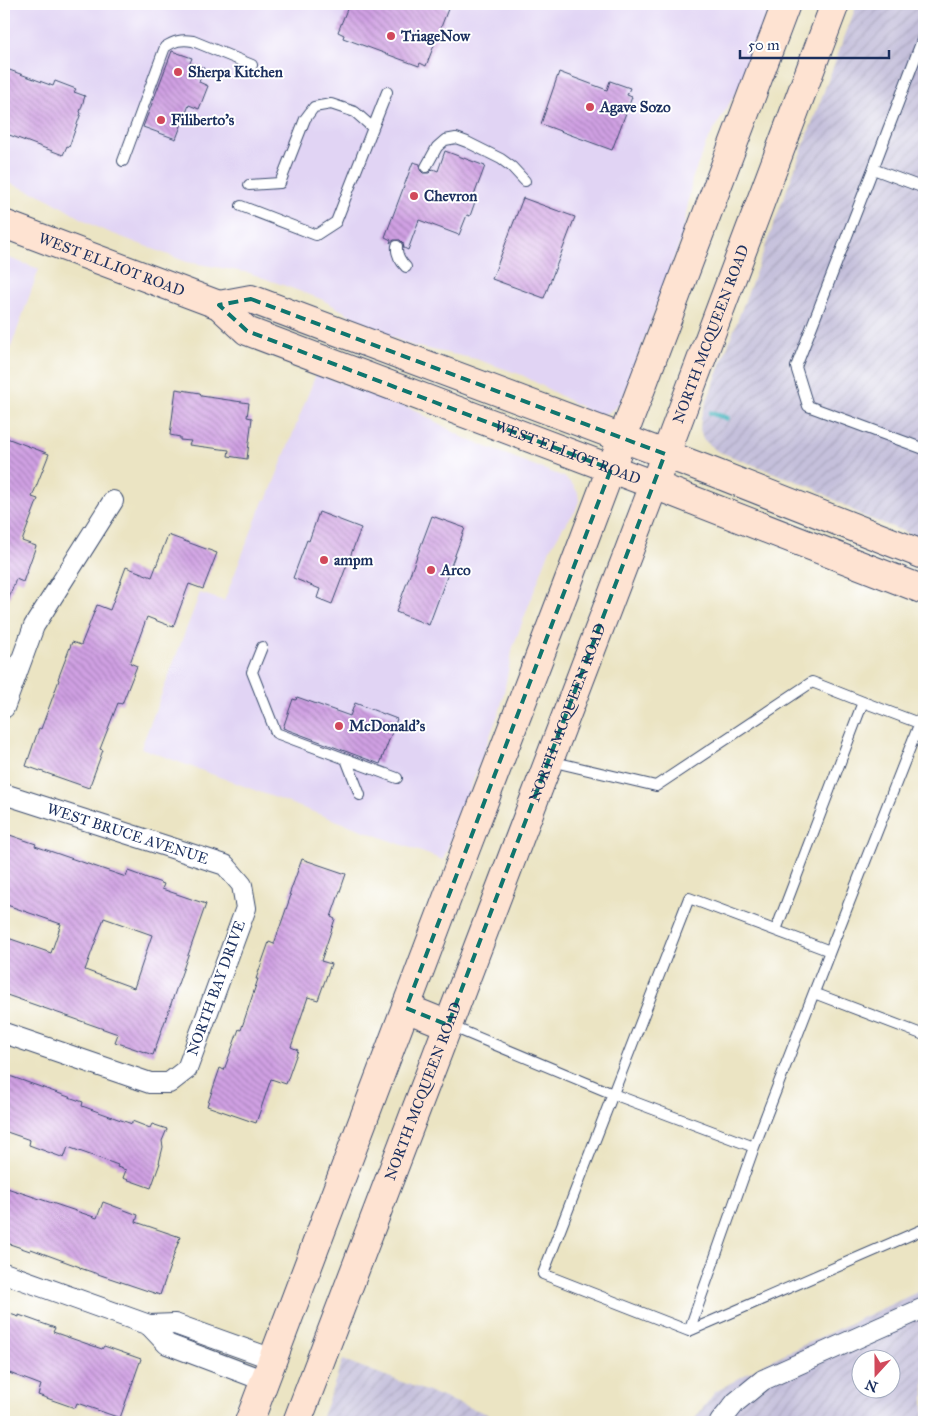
<svg xmlns="http://www.w3.org/2000/svg" width="928" height="1426" font-family="'IM FELL Great Primer',serif">
	<style>
		.built { fill: #e1d4f4 }
		.industrial { fill: url(#industrial-furrows); fill-rule: evenodd }
		.lines { fill: none; stroke-linecap: round; stroke-linejoin: round }
		.stream { stroke: #45b4bd; stroke-width: 5.5 }
		.building { fill: url(#building-back-hatch); fill-rule: evenodd }
		.service-casing { stroke: #3a4a6d; stroke-width: 12 }
		.minor-casing { stroke: #3a4a6d; stroke-width: 22 }
		.secondary-casing { stroke: #3a4a6d; stroke-width: 30 }
		.service { stroke: #fff; stroke-width: 10 }
		.minor { stroke: #fff; stroke-width: 20 }
		.secondary { stroke: #fee3d2; stroke-width: 28 }
		.marked { fill: none; stroke: #0f766e; stroke-width: 4; stroke-dasharray: 10 6; stroke-linejoin: round }
		.poi-dot { fill: #d1495b; stroke: #fff; stroke-width: 2 }
		.labels { text-anchor: middle; stroke-width: 4; stroke-linejoin: round; paint-order: stroke }
		.poi-label { font-size: 15px; font-weight: bold; fill: #1b2f5e; stroke: #fff; text-anchor: start }
		.street-label { font-size: 15px; fill: #1b2f5e; stroke: #fff }
	</style>
	<defs>
		<pattern id="industrial-furrows" width="10" height="10" patternUnits="userSpaceOnUse" patternTransform="scale(1.25)"><rect width="10" height="10" fill="#c5c0db"/><path d="M-1 1l2-2M0 10L10 0M9 11l2-2" fill="none" stroke="#a9a5be"/></pattern>
		<pattern id="building-back-hatch" width="6" height="6" patternUnits="userSpaceOnUse" patternTransform="scale(1.25)"><rect width="6" height="6" fill="#d0a0e3"/><path d="M-1 5l2 2M0 0l6 6M5-1l2 2" fill="none" stroke="#a883bb"/></pattern>
	</defs>
	<rect width="100%" height="100%" fill="#fff"/>
	<filter id="ink" filterUnits="userSpaceOnUse"><feTurbulence type="fractalNoise" baseFrequency=".02" numOctaves="2"/><feDisplacementMap in="SourceGraphic" scale="10" xChannelSelector="R" yChannelSelector="G"/><feConvolveMatrix kernelMatrix="1 2 1 2 8 2 1 2 1" color-interpolation-filters="sRGB"/></filter>
	<filter id="wash" filterUnits="userSpaceOnUse"><feTurbulence type="fractalNoise" baseFrequency=".0096" numOctaves="4" result="noise"/><feDisplacementMap in="SourceGraphic" scale="20" xChannelSelector="R" yChannelSelector="G"/><feGaussianBlur stdDeviation="1.12" result="paint"/><feColorMatrix in="noise" values="0 0 0 0 0 0 0 0 0 0 0 0 0 0 0 0 0 1.4 0 .05"/><feComposite in="paint" operator="in"/></filter>
	<g filter="url(#wash)">
		<rect width="100%" height="100%" fill="#ebe4c3"/>
		<!-- built -->
		<path class="built" d="M4,4H771L742,82L706,144L692,179L683,234L623,397L616,407L608,413L601,414H594L522,375L476,359L413,346L385,334L321,299L250,273L187,262L98,228L43,196L4,181Z
			M4,256L39,269L4,367Z
			M316,374L415,410L466,439L564,477L573,485L578,493L579,501L575,512L563,527L550,549L513,647L501,707L443,860L141,748L200,593L224,601L264,499L267,500Z"/>
		<!-- industrial -->
		<path class="industrial" d="M857,4H924V539L863,516L814,488L717,451L703,439L700,429L701,417Z
			M924,1289V1422H694L696,1417L715,1392L769,1361ZM860,1358H890V1388H860Z
			M343,1360L509,1422H320Z"/>
		<g class="lines">
			<!-- stream -->
			<path class="stream" d="M711,413L727,418"/>
		</g>
		<g id="blocks">
			<!-- building -->
			<path class="building" d="M349,4H434L448,9L426,66L420,63L419,66L343,38L344,35L338,32Z
				M172,51L192,58L190,63L204,68L199,82L208,86L199,109L189,105L176,139L143,127Z
				M4,68L53,86L55,81L76,89L74,92L85,96L80,112L81,113L69,147L67,146L63,155L4,133Z
				M559,72L607,90L610,81L630,88L627,95L632,97L612,150L541,124Z
				M445,151L485,166L473,198L476,199L470,216L467,215L459,235L419,220L408,250L404,248L403,243L400,240H394L390,243L391,240L385,237L413,162L420,164V170L423,173H429L433,169L438,171Z
				M523,198L575,217L544,298L492,279Z
				M176,389L200,393L201,396L249,403L247,417L252,418L247,459L228,456L229,450L189,445L191,441L180,440V437L170,435Z
				M4,437L49,454L32,497L38,499L22,541L36,546L23,582L16,579L5,609H4Z
				M319,512L361,528L332,604L317,598L320,589L293,578L307,540L309,541Z
				M432,516L465,528L429,625L396,612Z
				M168,535L217,553L203,589L189,584L173,627L147,617L130,663L137,666L122,704L118,703L100,749L103,750L89,788L26,766L39,728L41,729L59,680L58,679L72,642L81,645L97,605L110,610L126,567L152,577Z
				M297,697L350,716L355,703L397,719L380,764L283,728L293,699L296,700Z
				M4,833L36,844L35,846L126,877L128,871L164,884L162,889L206,904L153,1055L115,1042L118,1034L4,994V949L8,938L51,953L61,924L4,904ZM104,918L152,935L134,988L85,970Z
				M302,859L346,874L331,917L335,919L321,961L331,964L318,1000L308,997L291,1047L298,1050L286,1084L271,1079L256,1123L207,1106L220,1068L224,1070L239,1029L241,1030L258,979H256L269,942L274,944L291,895H289Z
				M4,1074L83,1102L82,1106L132,1124V1121L150,1128L152,1124L167,1129L162,1141L163,1147L159,1163H160L151,1188L123,1178L126,1170L117,1167L118,1165L68,1147L64,1158L29,1145L30,1140L4,1131Z
				M4,1187L97,1218L103,1202L138,1215L136,1222L180,1237L160,1295L80,1268V1267L31,1249L30,1251L4,1242Z
				M4,1312L19,1317V1315L55,1328L53,1332L102,1349L104,1346L141,1359L120,1418L77,1403L75,1408L38,1395L41,1385L4,1371Z"/>
		</g>
	</g>
	<g filter="url(#ink)">
		<use href="#blocks" fill-opacity="0" stroke="#3a4a6d" stroke-width="1"/>
		<g class="lines">
			<defs>
				<path id="service" d="M123,161L165,47C174,41 181,39 193,41L252,65
					M426,167L437,147L445,140L456,138L467,142L501,159L512,167L525,181
					M873,169L924,35
					M249,185L280,183L305,119L314,107L331,104L355,112L373,128
					M924,188L873,169L796,367L808,406L924,449
					M241,206L316,235L336,222L387,92
					M397,246C396,255 400,261 406,267
					M262,647L252,672L276,733L397,778
					M924,712L830,951L689,898L543,1274L689,1331L924,1229
					M346,759L360,795
					M550,761L656,786L812,682L863,702
					M776,930L863,702L924,725
					M814,993L924,1035
					M448,1025L613,1094L754,1147
					M689,1331L754,1147L830,951"/>
				<g id="minor">
					<path d="M4,708L34,626L113,501"/>
					<path id="s1" d="M4,794L225,865L242,885L246,908L187,1069L169,1083H150L4,1033"/>
					<path d="M4,1273L149,1325L175,1324L273,1359"/>
					<path d="M149,1325L167,1344L265,1381"/>
					<path d="M720,1422L736,1402L763,1380L924,1308"/>
				</g>
				<g id="secondary">
					<path id="s2" d="M4,224L219,305L247,331L654,485L924,590"/>
					<path d="M219,305L251,299L705,469L924,555"/>
					<path d="M406,1008L448,1025"/>
					<path d="M249,1422L466,848L567,585L786,4"/>
					<path id="s3" d="M297,1422L654,485L835,4"/>
				</g>
			</defs>
			<!-- service casing -->
			<use href="#service" class="service-casing"/>
			<!-- minor casing -->
			<use href="#minor" class="minor-casing"/>
			<!-- secondary casing -->
			<use href="#secondary" class="secondary-casing"/>
			<!-- service -->
			<use href="#service" class="service"/>
			<!-- minor -->
			<use href="#minor" class="minor"/>
			<!-- secondary -->
			<use href="#secondary" class="secondary"/>
		</g>
	</g>
	<!-- marked area -->
	<path class="marked" d="M251,299L665,454L448,1025L406,1008L611,469L247,331L219,305Z"/>
	<!-- markers -->
	<g class="poi-dot">
		<circle cx="391" cy="36" r="5"/>
		<circle cx="178" cy="72" r="5"/>
		<circle cx="590" cy="107" r="5"/>
		<circle cx="161" cy="120" r="5"/>
		<circle cx="414" cy="196" r="5"/>
		<circle cx="324" cy="560" r="5"/>
		<circle cx="431" cy="570" r="5"/>
		<circle cx="339" cy="726" r="5"/>
	</g>
	<g class="labels">
		<!-- poi labels -->
		<g class="poi-label">
			<text x="401" y="41">TriageNow</text>
			<text x="188" y="77">Sherpa Kitchen</text>
			<text x="600" y="112">Agave Sozo</text>
			<text x="171" y="125">Filiberto's</text>
			<text x="424" y="201">Chevron</text>
			<text x="334" y="565">ampm</text>
			<text x="441" y="575">Arco</text>
			<text x="349" y="731">McDonald's</text>
		</g>
		<!-- street labels -->
		<g class="street-label">
			<text dy="5" stroke="none"><textPath href="#s2" startOffset="115">WEST ELLIOT ROAD</textPath></text>
			<text dy="5" stroke="none"><textPath href="#s3" startOffset="1164">NORTH MCQUEEN ROAD</textPath></text>
			<text dy="5" stroke="none"><textPath href="#s2" startOffset="611">WEST ELLIOT ROAD</textPath></text>
			<text dy="5" stroke="none"><textPath href="#s3" startOffset="759">NORTH MCQUEEN ROAD</textPath></text>
			<text dy="5" stroke="none"><textPath href="#s1" startOffset="130">WEST BRUCE AVENUE</textPath></text>
			<text transform="translate(216 988) rotate(-70)" y="5">NORTH BAY DRIVE</text>
			<text dy="5" stroke="none"><textPath href="#s3" startOffset="354">NORTH MCQUEEN ROAD</textPath></text>
		</g>
	</g>
	<!-- margin -->
	<rect width="928" height="1426" fill="none" stroke="#fff" stroke-width="20"/>
	<!-- north arrow -->
	<g transform="translate(876 1374) rotate(201)"><circle r="24" fill="#ffffff" stroke="#a4acbf"/>
	<path d="M0-4L9 19L0 12L-9 19Z" fill="#d1495b"/>
	<text y="-8" font-size="14" font-weight="bold" text-anchor="middle" fill="#1b2f5e">N</text>
	</g>
	<!-- scale -->
	<path d="M740 50v8h149v-8" fill="none" stroke="#1b2f5e" stroke-width="2.5"/>
	<text x="748" y="50" font-size="15" fill="#1b2f5e" stroke="#ffffff" stroke-width="4" paint-order="stroke">50 m</text>
</svg>
